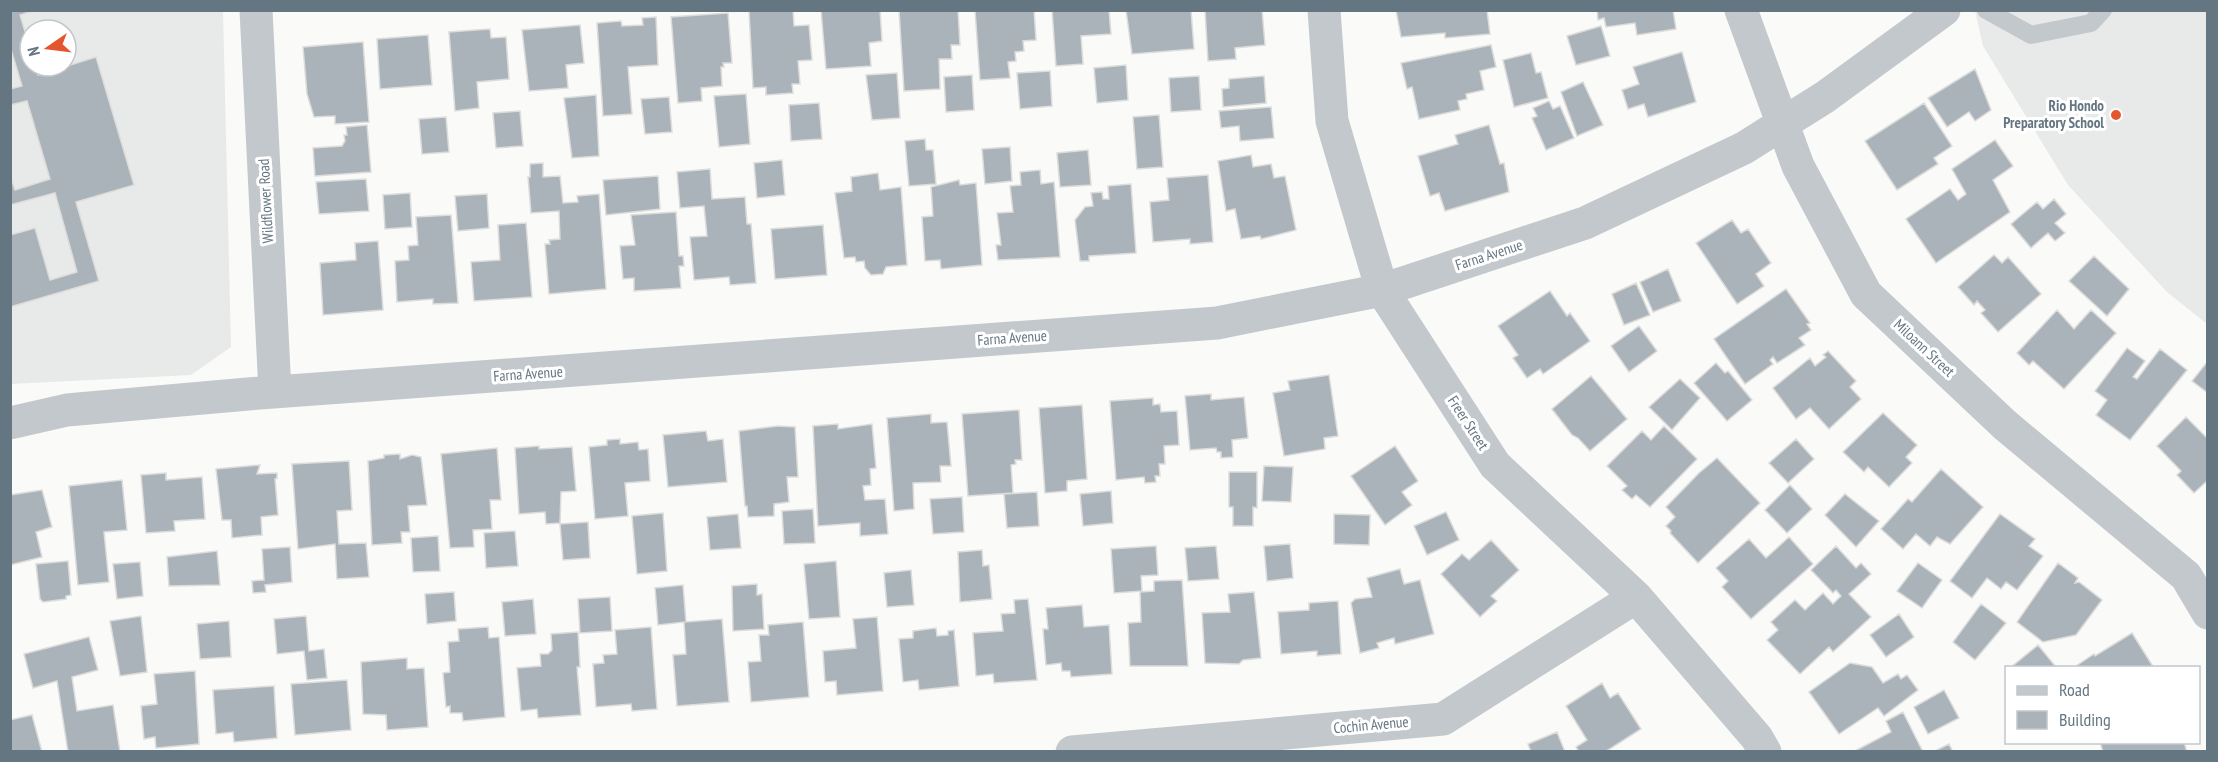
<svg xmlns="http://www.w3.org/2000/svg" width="2218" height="762" font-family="'PT Sans Narrow',sans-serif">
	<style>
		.built { fill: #e8e9e9; fill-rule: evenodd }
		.building { fill: #aab3b9; stroke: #dcdcda; stroke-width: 1.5 }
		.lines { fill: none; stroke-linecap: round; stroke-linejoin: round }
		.lane { stroke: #c3c8cc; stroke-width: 18 }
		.street { stroke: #c3c8cc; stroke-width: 33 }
		.poi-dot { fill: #e4572e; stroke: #fff; stroke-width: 2 }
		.labels { text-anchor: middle; stroke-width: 6; stroke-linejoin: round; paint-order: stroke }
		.poi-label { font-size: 15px; font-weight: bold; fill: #657683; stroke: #fff; text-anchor: end }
		.street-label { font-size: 15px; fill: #657683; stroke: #fff }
	</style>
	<rect width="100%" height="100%" fill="#fafaf8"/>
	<!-- built -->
	<path class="built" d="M11,11H223L231,347L191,375L11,384ZM30,30H66V66H30Z
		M1975,11H2207V324L2167,292L2068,185L1983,46Z"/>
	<!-- building -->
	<path class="building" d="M10,10H35L20,15L30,48V66H35L38,75L96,57L134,185L76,202L99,281L10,307V235L35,228L50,280L77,272L55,193L10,205V176L15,190L50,179L27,101L10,105V89L22,86L10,46Z
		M793,10L794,26L809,25L812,60L798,61L800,84H792L793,93L766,95V87L753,88L749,11Z
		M821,10H880L882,41L869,43L871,66L826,69Z
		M899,10H958L960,45H951L952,59H939L940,89L904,91Z
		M975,10H1034L1036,40L1023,41L1024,51L1015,52L1016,61L1008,62L1010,78L980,80Z
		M1052,10H1109L1111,34L1081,36L1083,64L1056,66Z
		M1126,10H1191L1194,49L1132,54Z
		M1205,10H1262L1265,45L1235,48L1236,59L1208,61Z
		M1396,10H1487L1490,34L1445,38V33L1401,37Z
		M1597,10H1673L1676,29L1637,35L1635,23L1606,27L1604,18L1598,20Z
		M728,13L732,63H723L724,67H721L722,86L701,88L702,101L678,103L671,17Z
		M656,17L658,65L628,67L632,114L603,116L597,23L621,21L622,26L643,25L642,18Z
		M580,25L584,63L566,65L568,88L529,91L522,30Z
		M1601,26L1610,56L1576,65L1567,36Z
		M490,29L491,38L506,37L509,79L477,82L479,108L455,111L449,32Z
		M428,35L432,85L380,89L377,39Z
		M363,42L369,122L335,124V116L314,117L307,94L303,47Z
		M1491,45L1496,67L1480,71L1484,90L1466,94L1467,99L1458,101L1460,110L1419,119L1412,87L1407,89L1401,63Z
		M1682,52L1696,102L1648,117L1644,104L1628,109L1622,90L1639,84L1633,67Z
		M1531,53L1536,73L1541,72L1548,98L1514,107L1503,60Z
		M1126,65L1128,100L1097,103L1094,68Z
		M1975,69L1991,110L1975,121L1969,112L1947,127L1928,98Z
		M1050,71L1052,106L1020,109L1017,73Z
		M897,73L900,118L872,120L866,75Z
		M972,75L974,110L946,112L944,77Z
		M1199,76L1201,110L1171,112L1169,78Z
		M1264,76L1266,103L1223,107L1222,89L1229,88V79Z
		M1583,82L1603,125L1577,136L1561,92Z
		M746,94L750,144L719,147L714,96Z
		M596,95L599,156L572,158L564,98Z
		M669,97L672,132L645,134L641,99Z
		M1549,101L1553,109L1560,106L1574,138L1546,150L1532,118L1537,116L1533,108Z
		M819,103L822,139L791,141L789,105Z
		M1924,103L1952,146L1934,158L1938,164L1897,190L1865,141Z
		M1271,107L1274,138L1240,141L1239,126L1221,128L1219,111Z
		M520,111L523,146L496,148L493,113Z
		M1159,115L1163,167L1137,169L1133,117Z
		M446,117L449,152L422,154L419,119Z
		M367,125L371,172L315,176L313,148L342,146L345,141L344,135H347L346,127Z
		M1489,125L1500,164L1504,163L1509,192L1445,211L1439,193L1430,196L1418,156L1458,144L1455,135Z
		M925,139L926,150H933L936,184L909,186L905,141Z
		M1995,140L2013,166L1993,180L2010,212L1936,263L1906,219L1950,189L1958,200L1966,194L1952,169Z
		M1010,147L1012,181L985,184L982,149Z
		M1088,150L1091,185L1060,187L1057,153Z
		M1251,155L1253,167L1271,164L1274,178L1285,176L1296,230L1261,239L1260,236L1241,239L1235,209L1226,211L1218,161Z
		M782,160L785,195L757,198L754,163Z
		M543,163V177L560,176L563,203L578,202L577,196L599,194L606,289L549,294L545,244H550L549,240L560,239L559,211L531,213L528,177H530V164Z
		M710,169L712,199L745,197L747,224H751L756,283L730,285L729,277L694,280L690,237L707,236L704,206L680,208L677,172Z
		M1040,170L1041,184L1054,182L1060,257L998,260L996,245H1001L997,213L1013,212L1010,186L1021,185L1020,172Z
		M878,173L880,190L901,187L907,265L886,267L883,274L871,275L865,268L864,261L856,262L855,257L844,258L835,193L852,191L851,177Z
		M1208,175L1213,242L1190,244V239L1153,242L1150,202L1169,200L1167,178Z
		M658,176L660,209L606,215L603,180Z
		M366,179L369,211L319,214L316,182Z
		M959,180L960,185L976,183L982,265L941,269L940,260L925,261L922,217L933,216L931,187Z
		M1131,184L1136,253L1089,256V261H1080L1075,220L1085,207L1093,206L1091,193L1102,192L1103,199H1109L1108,186Z
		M410,193L412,227L385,229L383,195Z
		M487,194L489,228L458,231L455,196Z
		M2054,199L2066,214L2055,223L2065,233L2055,241L2048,233L2031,248L2011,224L2037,202L2043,209Z
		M676,212L679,256H683L684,266H679L681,288L634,291V278L623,279L620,246L635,245L631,215Z
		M451,215L458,303L433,304V299L397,302L395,261L409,260L408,246L418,245L416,217Z
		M1732,220L1741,233L1748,229L1771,263L1756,274L1764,286L1737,304L1696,243Z
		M526,223L532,297L474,301L471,262L500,260L498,225Z
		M823,225L827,275L775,279L771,229Z
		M378,241L383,310L323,315L320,263L356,260L355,243Z
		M1994,255L2002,263L2008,257L2041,294L1998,332L1981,313L1985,310L1977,301L1974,305L1958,287Z
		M2094,256L2129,289L2107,316L2069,281Z
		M1668,269L1681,301L1653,312L1640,282Z
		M1636,283L1650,315L1624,325L1612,294Z
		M1786,289L1810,323L1807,324L1811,330L1799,338L1805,345L1777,363L1773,357L1770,360L1773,364L1745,384L1714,339Z
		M1550,291L1567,316L1570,313L1590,341L1543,374L1540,369L1527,378L1513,358L1518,355L1498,326Z
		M2057,310L2074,329L2091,310L2116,333L2064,389L2033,361L2029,365L2017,353Z
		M1639,326L1657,351L1629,372L1611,346Z
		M2127,348L2145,361L2133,377L2137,379L2160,349L2187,370L2130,440L2096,415L2107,400L2095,391Z
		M1828,351L1856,381L1850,387L1861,399L1829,429L1810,408L1796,419L1773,388L1810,358L1815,366L1826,357L1823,355Z
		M2208,361V393L2192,381Z
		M1716,363L1725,373L1728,371L1752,400L1727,421L1694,383Z
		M1329,375L1338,436L1324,438L1325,449L1284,456L1273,393L1290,390L1288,381Z
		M1591,376L1627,419L1590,451L1578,438L1572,435L1552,409Z
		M1680,379L1700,398L1672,430L1649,407Z
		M1211,394V400L1244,397L1248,438L1232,440L1233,457L1221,458V452H1217L1216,448L1190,450L1185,396Z
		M1153,398V405L1160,404L1161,412L1177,411L1179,445L1164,446L1165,464H1159L1160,476H1155L1156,482L1145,483L1144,477L1116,480L1110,401Z
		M1082,405L1087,479L1067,481V491L1045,493L1039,408Z
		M1019,410L1022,460H1015L1016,464L1011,465L1013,493L968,496L962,414Z
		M1883,413L1917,445L1906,457L1912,463L1889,487L1868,467L1864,472L1843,452Z
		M931,414V423L947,422L951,466H940L941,482L913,483L914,509L894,511L887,418Z
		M2186,417L2208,439V480L2194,493L2177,475L2181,471L2157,446Z
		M838,424V429L872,424L876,468L870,469L871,485L863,486L865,500L885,499L888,534L860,536V523L818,526L813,426Z
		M778,426L795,427L798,477H787L789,502L774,504V516L748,517L747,506H745L739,431Z
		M1664,426L1697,459L1650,507L1636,495L1632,499L1622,490L1627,486L1607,466L1642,431L1651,440Z
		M706,431L708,441L723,439L727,482L668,487L663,435Z
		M620,439V444L638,442L639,450L648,449L650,481L625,483L628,516L595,519L589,447L607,445V440Z
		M1796,439L1814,459L1788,483L1769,463Z
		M539,446V449L572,447L576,491L561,492L560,523L546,524L545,512L519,514L515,448Z
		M1395,446L1418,481L1402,492L1412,505L1385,525L1351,476Z
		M497,448L501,500H490L492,529L473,530L474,547L450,548L441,454Z
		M400,454V459L412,455L421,457L427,505L408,506L410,532H401L402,543L372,545L368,461L384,458V455Z
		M1717,458L1760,503L1698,563L1670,533L1671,531L1666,526L1675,517L1666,507L1699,473Z
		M349,461L352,510L337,511L339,544L366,543L369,577L337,579L335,544L298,549L292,464Z
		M260,465L257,474L277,473V478L275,479L278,515L261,517L262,535L232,538L231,520H222L216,469Z
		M1264,466L1293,467L1291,502L1262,501Z
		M1941,469L1983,507L1950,544L1937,537L1930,546L1916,534L1903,549L1881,529L1908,499L1912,502Z
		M1229,472H1257V508L1253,507V526H1233V507H1229Z
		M166,473V480L202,477L205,519L174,521L175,531L146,533L141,475Z
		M122,480L127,530L104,532L109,582L78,585L69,486Z
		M1790,485L1812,509L1787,533L1765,510Z
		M42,490L52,527L36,532L42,557L10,565V495Z
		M1111,491L1113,523L1083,526L1080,494Z
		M1037,492L1039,526L1007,528L1004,494Z
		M1845,494L1879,521L1856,547L1825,515Z
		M962,497L964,532L933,534L930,499Z
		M813,509L815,543L784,544L782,511Z
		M1446,512L1459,540L1427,555L1414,526Z
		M663,513L667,571L637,574L632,516Z
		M738,514L741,548L710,550L707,517Z
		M1334,514L1370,515L1369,545L1334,544Z
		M2000,514L2035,539L2029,546L2043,556L2017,590L2006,582L2001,589L1987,578L1972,598L1950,581Z
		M588,522L590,558L563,560L560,524Z
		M515,531L518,566L486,568L484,533Z
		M438,536L440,571L413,572L411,538Z
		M1789,537L1813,564L1751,619L1722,587L1728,581L1716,568L1749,539L1766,558Z
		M1491,540L1519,570L1491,596L1497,601L1480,617L1441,574L1462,554L1469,560Z
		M1290,544L1293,578L1267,581L1264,546Z
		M1156,546L1158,575L1141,576L1142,591L1114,593L1111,549Z
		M1216,546L1219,579L1188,581L1185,548Z
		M1836,546L1856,568L1861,563L1871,574L1849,594L1871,617L1833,652L1829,647L1800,674L1767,640L1778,630L1771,622L1795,600L1805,610L1823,593L1833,604L1841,596L1836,590L1833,593L1811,570Z
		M290,547L292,582L265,585L266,592L253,593L252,581L264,580L262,549Z
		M982,550L983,566L989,565L992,599L960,602L958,552Z
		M217,551L220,585L169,586L167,557Z
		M68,561L71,595L66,596V599L43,602L40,599L36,564Z
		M836,561L840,617L809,619L804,564Z
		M140,562L143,596L117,599L113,564Z
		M1918,563L1942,580L1922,608L1897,591Z
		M2058,563L2078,578L2075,583L2079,582L2102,600L2076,635L2043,642L2017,622Z
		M1400,569L1404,584L1420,580L1434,634L1395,644L1394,638L1377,643L1379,648L1360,653L1351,603L1355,599L1372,597L1367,578Z
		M911,570L914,605L887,607L884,573Z
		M1182,580L1188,666H1130L1128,623L1141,622L1140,592L1154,591V581Z
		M757,584V595L762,594L764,629L733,631L732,586Z
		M683,585L686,622L722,619L729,702L677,706L673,655L686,654L684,622L658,625L655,588Z
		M454,592L456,621L427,624L425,594Z
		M1254,592L1261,658L1243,660L1239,664L1205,663L1202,613L1230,612L1228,594Z
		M610,597L612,631L580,633L578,599Z
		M533,599L536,634L505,636L502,602Z
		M1028,599L1037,680L994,683L993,674L976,676L973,633L1003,631L1001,614L1015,613L1014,600Z
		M1338,601L1341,654L1317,656V651L1281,654L1278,612L1309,610V603Z
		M1981,604L2006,623L1975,660L1953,642Z
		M1082,605L1084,627L1109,625L1112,674L1071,677L1070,671H1062L1061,663L1046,665L1043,629H1048L1046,608Z
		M1899,614L1914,637L1886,657L1870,635Z
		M141,616L147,672L120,676L110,621Z
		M306,616L309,651L324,649L327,678L307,680L304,651L277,654L274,619Z
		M877,617L883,691L837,695L836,681L825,682L823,651L856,648L853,619Z
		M229,621L231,657L200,659L197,624Z
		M803,622L809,697L751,702L748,662L761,661L759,635H769L768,625Z
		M488,627L489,638L499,637L505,717L463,721L462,713H450V706L446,707L443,673L450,672L448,642L459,641L458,629Z
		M651,627L657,709L632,711L631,704L596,707L593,664L604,663L603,655L617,654L615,630Z
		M936,628L937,636L948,635V631L954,630L959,686L919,690L918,680L903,682L899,639L913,638V631Z
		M578,632L580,667H577L581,715L538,718L537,709L521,711L517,668L541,666L540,654H548L552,650L551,634Z
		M2132,633L2154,668H2073L2094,654L2095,656Z
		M89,637L98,670L72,677L77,711L113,705L120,752H68L57,681L33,688L24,654Z
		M2038,645L2056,667L2010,668Z
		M407,658V669L424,668L428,727L387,730L386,715L363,714L361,662Z
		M1850,663L1872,667L1883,683L1898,674L1901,679L1907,675L1918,690L1884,716L1878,708L1839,734L1809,692Z
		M195,671L199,744L156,748L155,737L144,739L141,706L157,704L154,674Z
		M347,680L351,730L295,735L291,684Z
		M1602,683L1610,698L1618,693L1641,729L1605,752H1579L1576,747L1587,740L1566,706Z
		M274,686L277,738L234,742L233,732L216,734L213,690Z
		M1944,690L1959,718L1928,734L1914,707Z
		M1903,712L1923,752H1853L1891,732L1886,721Z
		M32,715L42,752H10V720Z
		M1557,732L1565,752H1531L1528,744Z
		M2100,742H2184L2187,752H2103Z
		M1949,744L1953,752H1931L1937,750Z"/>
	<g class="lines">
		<!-- lane -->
		<path class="lane" d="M1986,10L2031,35L2091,23L2103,10"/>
		<!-- street -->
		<path class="street" d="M256,10L275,392
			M1324,10L1332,121L1382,290L1495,465L1636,597L1757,738L1765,752
			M1741,10L1798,166L1866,294L2005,425L2186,576L2208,613
			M10,423L67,410L248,394L1217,323L1382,290L1585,223L1744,148L1825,97L1944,10
			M1072,752L1443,719L1636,597"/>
	</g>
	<!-- markers -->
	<circle class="poi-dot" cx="2116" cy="115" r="6"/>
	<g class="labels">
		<!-- poi labels -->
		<g class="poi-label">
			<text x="2104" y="111">Rio Hondo<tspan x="2104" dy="17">Preparatory School</tspan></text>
		</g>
		<!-- street labels -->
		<g class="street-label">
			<text transform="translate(266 201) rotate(-93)" y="5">Wildflower Road</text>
			<text transform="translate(1489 255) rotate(-18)" y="5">Farna Avenue</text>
			<text transform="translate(1012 338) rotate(-4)" y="5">Farna Avenue</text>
			<text transform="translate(1924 348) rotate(43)" y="5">Miloann Street</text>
			<text transform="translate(528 374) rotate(-4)" y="5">Farna Avenue</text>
			<text transform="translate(1468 423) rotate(57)" y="5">Freer Street</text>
			<text transform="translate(1371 725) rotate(-5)" y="5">Cochin Avenue</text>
		</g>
	</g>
	<!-- border -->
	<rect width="2218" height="762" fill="none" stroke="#657683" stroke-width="24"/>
	<!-- legend -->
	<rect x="2005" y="666" width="195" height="78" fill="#ffffff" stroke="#c1c8cd" stroke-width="1.5"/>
	<rect x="2017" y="686" width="30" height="9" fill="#c3c8cc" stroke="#c1c8cd" stroke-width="1.5"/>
	<text x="2059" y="696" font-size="18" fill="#657683">Road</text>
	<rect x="2017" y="711" width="30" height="18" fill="#aab3b9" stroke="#c1c8cd" stroke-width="1.5"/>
	<text x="2059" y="726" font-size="18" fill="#657683">Building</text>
	<!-- north arrow -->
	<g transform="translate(48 48) rotate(256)"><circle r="28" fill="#ffffff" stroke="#c1c8cd" stroke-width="1.5"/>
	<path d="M0-4.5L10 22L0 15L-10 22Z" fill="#e4572e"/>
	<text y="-9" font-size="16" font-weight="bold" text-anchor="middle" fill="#657683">N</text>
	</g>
</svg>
